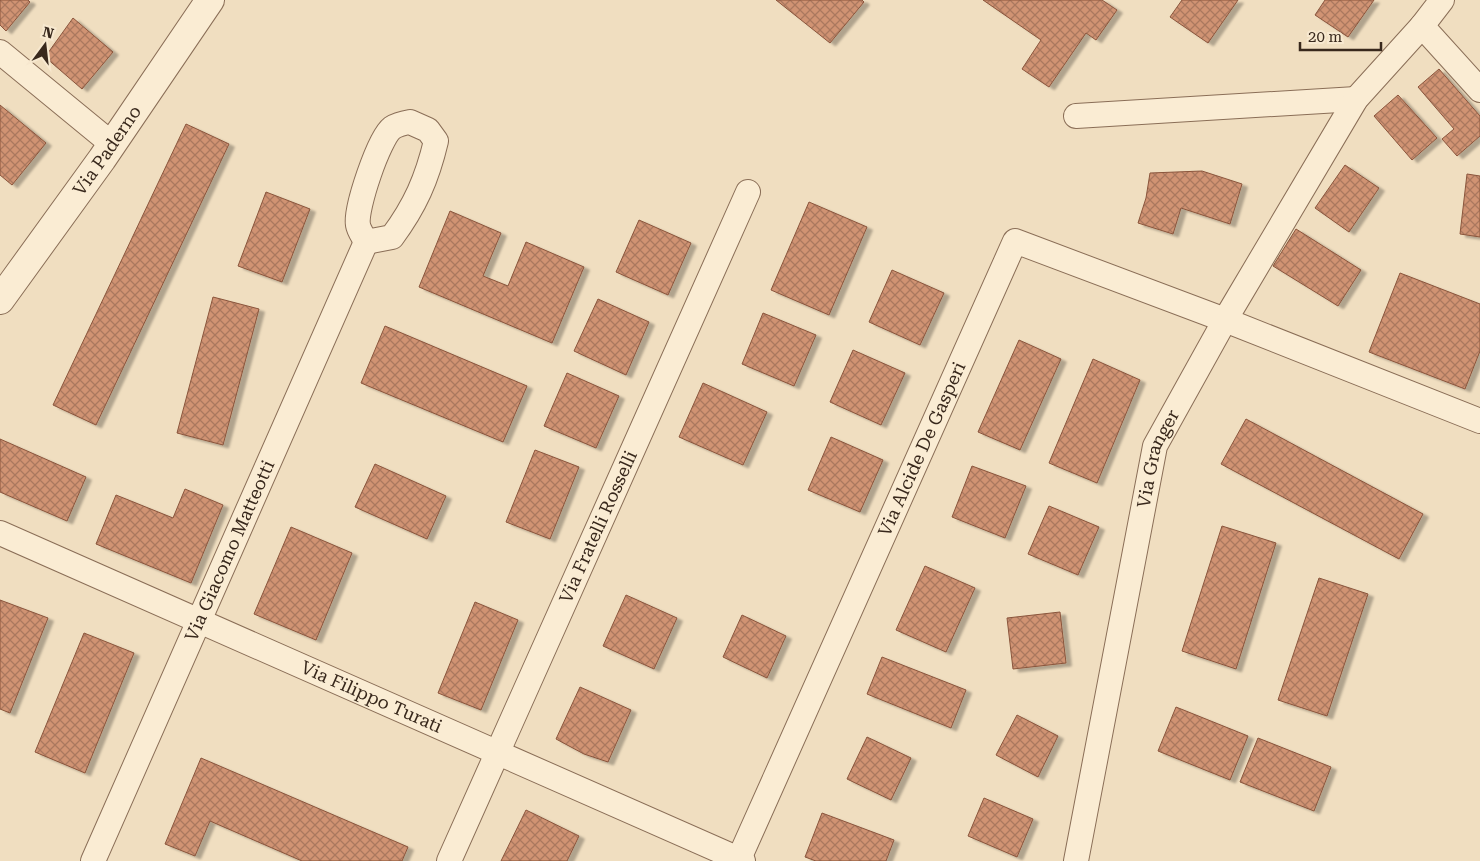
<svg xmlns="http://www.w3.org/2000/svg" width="1480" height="861" font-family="'Roboto Serif',serif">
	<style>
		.building { fill: url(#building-cross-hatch); stroke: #8a553c; filter: url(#shadow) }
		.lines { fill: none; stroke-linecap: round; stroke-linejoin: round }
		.minor-casing { stroke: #8a6e57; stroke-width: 26 }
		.tertiary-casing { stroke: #8a6e57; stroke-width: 30 }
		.minor { stroke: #faecd3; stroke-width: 24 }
		.tertiary { stroke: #faecd3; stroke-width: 28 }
		.labels { text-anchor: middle; stroke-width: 4; stroke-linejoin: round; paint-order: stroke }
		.street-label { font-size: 18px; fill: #38281c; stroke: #f7e8cf }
	</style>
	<defs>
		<pattern id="building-cross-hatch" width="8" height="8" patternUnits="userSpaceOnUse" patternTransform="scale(1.25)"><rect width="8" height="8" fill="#d09373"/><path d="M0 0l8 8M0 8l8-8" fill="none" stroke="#aa785e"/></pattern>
		<filter id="shadow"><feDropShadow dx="5.5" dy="3" stdDeviation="1" flood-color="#0004"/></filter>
	</defs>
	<rect width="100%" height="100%" fill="#f0dec0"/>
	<!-- building -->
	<path class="building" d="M0,0H28L30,2L6,31L0,25Z
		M776,0H862L864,2L830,43Z
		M983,0H1102L1117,10L1096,40L1086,33L1049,87L1022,69L1041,40Z
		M1182,0H1238L1208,43L1170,17Z
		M1325,0H1374L1348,37L1315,15Z
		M73,18L113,52L82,89L45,57Z
		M1439,69L1480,116V136L1457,156L1442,139L1454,129L1418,87Z
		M1398,95L1437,138L1412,160L1374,116Z
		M0,105L46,143L12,185L0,175Z
		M186,124L229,144L96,425L53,405Z
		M1345,165L1379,188L1349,232L1315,208Z
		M1202,171L1242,184L1230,224L1181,208L1173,234L1138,223L1146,198L1150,173Z
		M1467,174L1480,176V237L1460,234Z
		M266,192L310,209L282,282L238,266Z
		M809,202L867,227L829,315L771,290Z
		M450,211L501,233L483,276L508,286L526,242L584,267L552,343L419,287Z
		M639,220L691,243L668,295L616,272Z
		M1296,229L1361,270L1338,306L1273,266Z
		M892,270L944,293L920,345L869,322Z
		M1400,273L1480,304V351L1465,389L1369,352Z
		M213,297L259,309L223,445L177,433Z
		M598,299L649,322L626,375L574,351Z
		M763,313L816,335L794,386L742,364Z
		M385,326L527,386L503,442L361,383Z
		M1019,340L1061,359L1020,450L978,432Z
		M853,350L905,373L881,425L830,402Z
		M1093,359L1140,380L1097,483L1049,463Z
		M567,373L619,396L596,448L544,426Z
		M703,383L767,412L743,465L679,437Z
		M1246,419L1423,514L1399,559L1221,464Z
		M831,437L883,460L860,512L808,490Z
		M0,439L86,477L67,521L0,492Z
		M535,450L579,467L550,539L506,522Z
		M375,464L446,496L427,539L355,507Z
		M972,466L1026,486L1005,538L952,517Z
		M185,489L223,505L191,583L96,544L116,495L173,518Z
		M1049,506L1099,527L1078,575L1028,554Z
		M1222,526L1276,543L1236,669L1182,651Z
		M291,527L352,553L316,640L254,614Z
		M925,566L975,588L946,652L896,630Z
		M1319,578L1368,594L1327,716L1278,700Z
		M626,595L677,618L654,669L603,646Z
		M0,600L48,618L10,713L0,709Z
		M475,602L518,620L481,710L438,693Z
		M1060,612L1066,663L1013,669L1007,618Z
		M742,615L786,636L767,678L723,657Z
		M84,633L134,653L85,773L35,752Z
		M882,657L966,690L951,728L867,694Z
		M580,687L631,710L608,762L584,754L556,739Z
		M1176,707L1248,736L1230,780L1158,751Z
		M1017,715L1058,736L1038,777L996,755Z
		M867,737L911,758L891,800L847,779Z
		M1258,738L1331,767L1314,811L1240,782Z
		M201,758L408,847L402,861H302L210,821L195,856L165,844Z
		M984,798L1033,819L1017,857L968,836Z
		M526,810L579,836L567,861H501Z
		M822,813L894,840L886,861H816L805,857Z"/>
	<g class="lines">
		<defs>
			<g id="minor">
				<path d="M1422,26L1480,90"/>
				<path d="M0,52L112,144"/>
				<path d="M1076,116L1356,99"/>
				<path d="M410,122L428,130L436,141C427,179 415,206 392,237L366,242C364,237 359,231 358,225C355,209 379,138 392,128C398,124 404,123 410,122Z"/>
				<path id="s1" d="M0,533L743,861"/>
				<path id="s2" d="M93,861L366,242"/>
				<path id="s3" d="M449,861L748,192"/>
				<path id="s4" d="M738,861L1015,241L1225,320L1480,421"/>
				<path id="s5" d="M1076,861L1155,446L1225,320L1356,99L1422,26L1442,0"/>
			</g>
			<g id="tertiary">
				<path id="s6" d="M0,300L102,159L210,0"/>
			</g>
		</defs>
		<!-- minor casing -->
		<use href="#minor" class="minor-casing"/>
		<!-- tertiary casing -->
		<use href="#tertiary" class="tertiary-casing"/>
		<!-- minor -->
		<use href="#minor" class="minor"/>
		<!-- tertiary -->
		<use href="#tertiary" class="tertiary"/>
	</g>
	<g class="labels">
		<!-- street labels -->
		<g class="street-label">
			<text dy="6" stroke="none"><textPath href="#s6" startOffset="184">Via Paderno</textPath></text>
			<text dy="6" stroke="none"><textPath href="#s4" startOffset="451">Via Alcide De Gasperi</textPath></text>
			<text dy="6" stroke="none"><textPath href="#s5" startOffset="411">Via Granger</textPath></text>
			<text dy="6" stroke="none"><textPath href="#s3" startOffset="366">Via Fratelli Rosselli</textPath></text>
			<text dy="6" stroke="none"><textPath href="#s2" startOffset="339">Via Giacomo Matteotti</textPath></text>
			<text dy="6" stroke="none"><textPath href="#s1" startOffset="406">Via Filippo Turati</textPath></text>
		</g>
	</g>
	<!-- north arrow -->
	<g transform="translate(45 45) rotate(15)" stroke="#f7e8cf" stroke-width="4" paint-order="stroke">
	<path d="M0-4L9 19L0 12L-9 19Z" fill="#38281c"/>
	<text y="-8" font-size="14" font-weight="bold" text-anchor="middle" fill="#38281c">N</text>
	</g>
	<!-- scale -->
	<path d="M1300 42v8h81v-8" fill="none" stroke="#38281c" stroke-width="2.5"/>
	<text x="1308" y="42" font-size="15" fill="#38281c" stroke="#f7e8cf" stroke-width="4" paint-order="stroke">20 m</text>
</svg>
